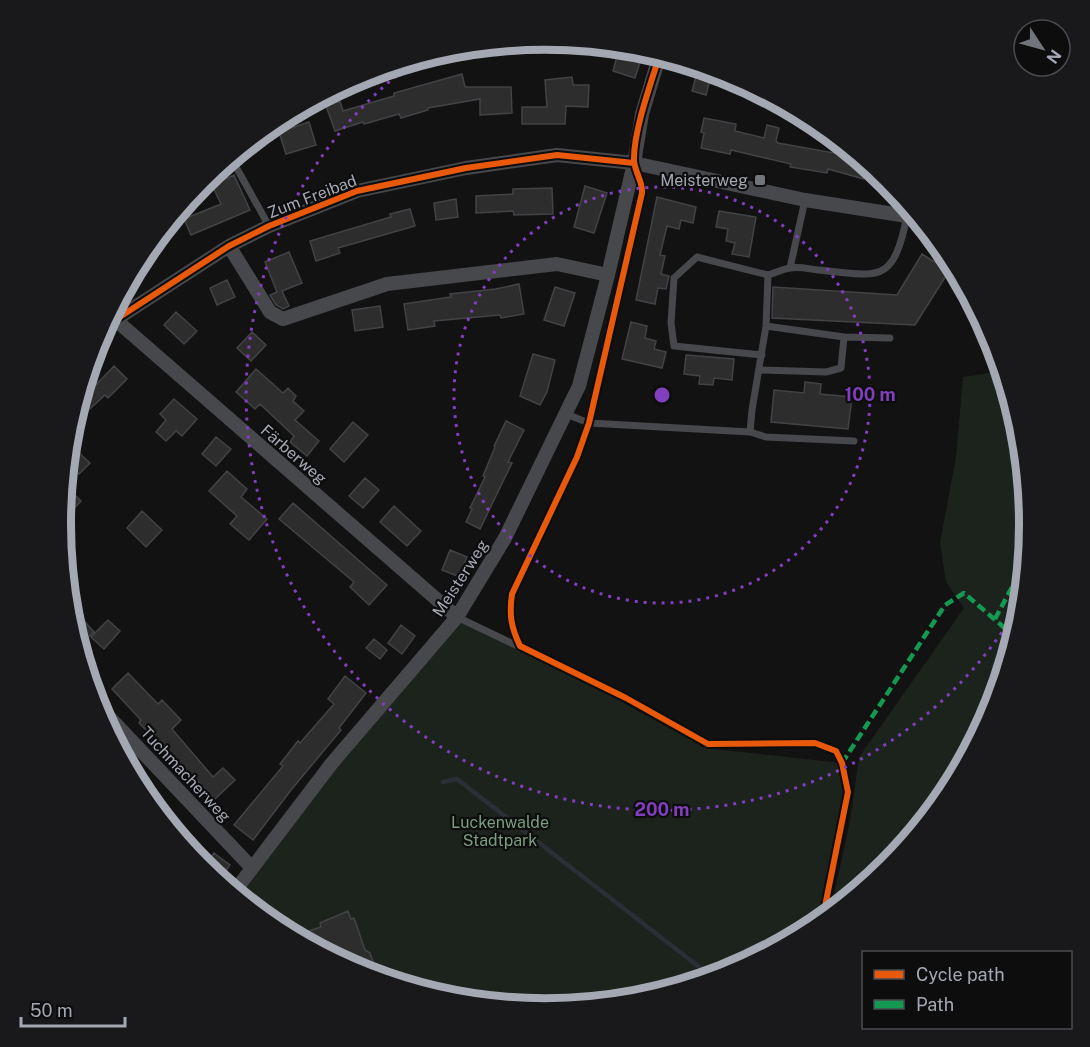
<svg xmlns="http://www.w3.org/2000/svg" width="1090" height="1047" font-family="'Public Sans',sans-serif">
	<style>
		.green { fill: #1c231d }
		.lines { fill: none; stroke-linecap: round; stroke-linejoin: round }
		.stream { stroke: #292f35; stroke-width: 4.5 }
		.building { fill: #2d2d2e; stroke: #424346; stroke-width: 1.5 }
		.service { stroke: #47484b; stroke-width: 7 }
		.minor { stroke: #47484b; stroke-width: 14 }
		.quiet { stroke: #139951; stroke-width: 4.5; stroke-dasharray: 9 4.5; stroke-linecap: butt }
		.cycleway-casing { stroke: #0d0d0e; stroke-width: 10 }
		.cycleway { stroke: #e8590c; stroke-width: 6 }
		.ring { fill: none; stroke: #813fbd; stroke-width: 3; stroke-dasharray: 3 6 }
		.poi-dot { fill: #71747b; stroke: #0d0d0e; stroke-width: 2 }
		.labels { text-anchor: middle; stroke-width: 4.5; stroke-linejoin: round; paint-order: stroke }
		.poi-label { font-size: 16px; fill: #a4a8b3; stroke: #0d0d0e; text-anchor: end }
		.street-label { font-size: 16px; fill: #a4a8b3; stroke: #0d0d0e }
		.park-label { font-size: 16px; fill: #7c9d7f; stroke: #0d0d0e }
		.rim { fill: none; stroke: #a4a8b3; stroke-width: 8 }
		.centre { fill: #813fbd; stroke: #0d0d0e; stroke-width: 3 }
		.ring-label { font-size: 18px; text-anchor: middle; font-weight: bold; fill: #813fbd; stroke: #0d0d0e; stroke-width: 4.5; stroke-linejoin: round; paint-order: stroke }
	</style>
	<rect width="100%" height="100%" fill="#121213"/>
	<!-- green -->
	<path class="green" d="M1003,371L1020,429L1029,524L1020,618L992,709L948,793L887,866L833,911L831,909L850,821L859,757L964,608L946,582L940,543L956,457L963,377Z
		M457,617L622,702L705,748L842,763L848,792L823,919L814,927L730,971L639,999L545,1008L450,999L359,971L276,926L233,891Z"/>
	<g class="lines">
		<!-- stream -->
		<path class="stream" d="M443,782L457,779L712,977"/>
	</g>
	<!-- building -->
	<path class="building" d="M451,48H458L460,58L423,64L421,57Z
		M619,49L642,56L635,78L613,71Z
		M462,74L465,87H511L512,113L480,115V99L428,108V110L401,118L399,114L364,124L363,122L335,131L326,106L340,101L343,111L394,96V93Z
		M696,76L710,80L706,95L692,91Z
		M572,77L573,85H589L588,107L566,106L565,124H522V107H547L545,80Z
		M704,118L736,124L735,131L764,138L767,125L779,128L776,141L778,143L845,155L847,147L884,178L865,176L864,179L828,169L827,173L790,167L791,164L731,150L730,154L701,148L704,133L701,132Z
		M309,122L316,145L286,154L279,132Z
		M234,175L250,210L191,235L184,219L221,204L212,185Z
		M585,186L607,193L594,233L574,227Z
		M552,188L553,214L514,215L513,211L476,213V196L513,194V189Z
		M657,197L696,207L693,223L681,220L679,229L667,226L660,255L665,256L661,274L669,276L666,289L658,288L655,304L636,300Z
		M456,199L458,217L436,220L434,203Z
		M410,209L415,226L338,248L340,253L316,261L310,241L391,217L390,214Z
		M719,211L756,217L749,257L732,254L735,243L726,241L728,229L716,227Z
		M289,252L302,283L282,291L289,306L283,309L276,305L270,295L277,292L265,262Z
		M922,254L949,271L915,325L772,318L773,287L897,295Z
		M227,280L235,297L217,305L210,288Z
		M519,284L524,314L501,318L500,315L434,321L435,326L408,330L404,304L451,297L450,294L496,289Z
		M555,287L575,293L564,326L544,320Z
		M380,306L383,327L355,331L352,310Z
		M176,312L197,331L184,344L164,325Z
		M631,322L647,326L645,338L656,341L654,349L666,352L662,368L622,359Z
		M252,332L266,345L251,361L237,348Z
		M533,354L555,360L547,392L540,405L520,396Z
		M686,355L734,359L732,380L714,378L713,385L699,384L700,376L684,374Z
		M114,366L127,379L108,398L105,395L70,427L82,388L88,393Z
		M256,369L283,393L288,388L296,396L293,401L304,411L295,420L319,441L307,456L290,442L294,436L260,404L255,409L236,392Z
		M805,382L821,384L820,394L852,397L848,429L771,422L774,390L804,393Z
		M174,399L197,419L182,436L176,431L166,441L156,432L166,420L160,414Z
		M506,421L524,430L508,462L512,463L480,529L466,522L472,509L470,508L485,477L483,476L495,447L494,446Z
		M353,422L368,435L344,462L330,449Z
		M216,437L231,449L216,466L202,454Z
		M78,452L90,463L79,474L67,463Z
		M227,471L247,489L241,497L267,519L249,540L230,524L237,516L209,491Z
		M365,478L379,490L363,508L349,496Z
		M69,489L81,501L68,515L62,509L63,496Z
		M293,503L387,585L369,605L350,587L354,582L279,519Z
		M394,506L421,531L407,546L380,522Z
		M142,511L162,530L146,547L127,528Z
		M450,550L467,557L460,577L442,570Z
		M68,603L94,632L78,646L70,618Z
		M108,620L120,631L104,649L91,637Z
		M401,625L415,636L402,654L388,643Z
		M374,639L387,650L380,659L366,648Z
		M128,673L158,704L162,700L181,720L172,729L213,777L223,768L235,780L215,799L194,777L190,780L167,754L169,753L139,723L141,720L112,689Z
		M345,676L366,693L339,728L341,730L291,790L253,840L234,825L283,766L280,764L298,741L300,743L334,704L328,699Z
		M214,853L230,865L219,880L204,867Z
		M348,911L351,919L354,918L365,950L370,953L373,962L354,968L330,956L328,946L317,949L309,944L306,932L321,927L320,923Z"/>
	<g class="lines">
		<!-- service -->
		<path class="service" d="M231,158L269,226
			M790,268L805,200
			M766,326L844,337L890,338
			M762,355L674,346L671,323L674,278L697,257L768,275
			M759,370L826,372L841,368L844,337
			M566,414L589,423L750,432
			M854,441L766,437L750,432L752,410L766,326L768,275C776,273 783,269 790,268C799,266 809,269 818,270C880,276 893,285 907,216
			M457,617L626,698L708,744L815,743L836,751L842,763L848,792L824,911L826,917"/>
		<!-- minor -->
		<path class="minor" d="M229,246L270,312L283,319L387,284L557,264L608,275
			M110,315L457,617
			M99,334L115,320L229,246L269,226L357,191L466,168L557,155L634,163L805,200L907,216H916
			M95,702L252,868
			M234,892L332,763L457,617L505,538L579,386L608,275L634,163L642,114L660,54"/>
		<!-- quiet -->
		<path class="quiet" d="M995,619L1019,574L1026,554
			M842,763L945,605L964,593L1015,637
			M371,975L382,970"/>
		<defs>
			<path id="cycleway" d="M660,54C651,83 633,132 634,161C635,172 643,182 642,193L589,423L577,457L512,594C509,615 511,627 520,646L626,698L708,744L815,743L836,751L842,763L848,792L824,911L826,917
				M99,334L115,320L229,246L269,226L357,191L466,168L557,155L634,163"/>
		</defs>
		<!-- cycleway casing -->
		<use href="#cycleway" class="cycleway-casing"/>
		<!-- cycleway -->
		<use href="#cycleway" class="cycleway"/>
	</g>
	<!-- distance rings -->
	<g class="ring">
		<circle cx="662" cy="395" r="208"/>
		<path d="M1021 602A415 415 0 1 1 418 59"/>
	</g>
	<!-- markers -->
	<rect class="poi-dot" x="754" y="174" width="12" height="12" rx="3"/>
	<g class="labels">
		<!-- poi labels -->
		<g class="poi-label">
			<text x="748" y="186">Meisterweg</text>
		</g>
		<!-- street labels -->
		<g class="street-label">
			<text transform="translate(312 196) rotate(-21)" y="6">Zum Freibad</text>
			<text transform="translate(294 454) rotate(41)" y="6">Färberweg</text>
			<text transform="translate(460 578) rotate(-57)" y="6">Meisterweg</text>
			<text transform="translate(186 774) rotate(47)" y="6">Tuchmacherweg</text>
		</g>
		<!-- park labels -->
		<g class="park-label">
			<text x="500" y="828">Luckenwalde<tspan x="500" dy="18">Stadtpark</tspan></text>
		</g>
	</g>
	<!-- crop -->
	<path d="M0 0H1090V1047H0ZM71 524a474 474 0 1 1 948 0a474 474 0 1 1-948 0Z" fill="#19191b" fill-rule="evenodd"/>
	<path class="rim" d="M71 524a474 474 0 1 1 948 0a474 474 0 1 1-948 0Z"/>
	<circle cx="662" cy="395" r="9" class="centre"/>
	<g class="ring-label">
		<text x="870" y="401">100 m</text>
		<text x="662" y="816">200 m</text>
	</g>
	<!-- legend -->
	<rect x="862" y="951" width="210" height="78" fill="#0d0d0e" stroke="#494b50" stroke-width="1.5"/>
	<rect x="874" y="970" width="30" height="9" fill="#e8590c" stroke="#494b50" stroke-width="1.5"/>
	<text x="916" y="981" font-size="18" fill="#a4a8b3">Cycle path</text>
	<rect x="874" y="1000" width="30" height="9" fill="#139951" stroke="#494b50" stroke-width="1.5"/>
	<text x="916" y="1011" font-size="18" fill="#a4a8b3">Path</text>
	<!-- north arrow -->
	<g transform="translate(1042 48) rotate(126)"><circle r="28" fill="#0d0d0e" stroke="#494b50" stroke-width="1.5"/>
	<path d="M0-4.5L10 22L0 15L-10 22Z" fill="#71747b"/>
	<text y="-9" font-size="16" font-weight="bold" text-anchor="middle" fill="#a4a8b3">N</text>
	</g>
	<!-- scale -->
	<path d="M21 1017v9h104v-9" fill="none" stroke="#a4a8b3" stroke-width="3"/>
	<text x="30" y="1017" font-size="18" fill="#a4a8b3" stroke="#0d0d0e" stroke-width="4.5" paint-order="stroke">50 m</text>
</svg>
